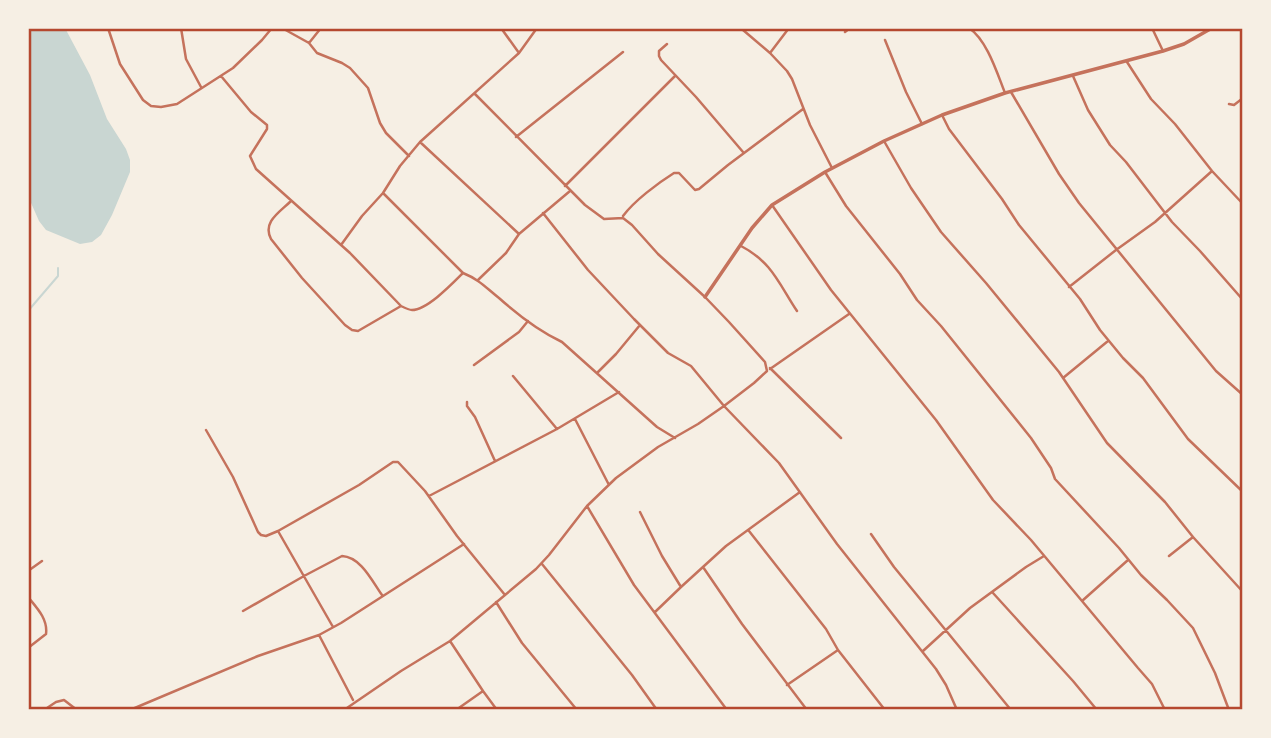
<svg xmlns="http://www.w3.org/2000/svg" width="1271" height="738" font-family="Rubik,sans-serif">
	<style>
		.water { fill: #c9d6d2 }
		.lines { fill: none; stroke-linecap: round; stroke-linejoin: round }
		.stream { stroke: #c9d6d2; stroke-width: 2 }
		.minor { stroke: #c5725c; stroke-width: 2.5 }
		.tertiary { stroke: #c5725c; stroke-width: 3.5 }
		.neatline { fill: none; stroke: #b5482f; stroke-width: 2.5 }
	</style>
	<rect width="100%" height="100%" fill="#f6efe4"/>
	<!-- water -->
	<path class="water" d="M28,28H65L90,75L107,119L126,149L130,160V172L112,215L101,235L92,242L80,244L46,230L39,221L28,196Z"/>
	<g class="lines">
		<!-- stream -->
		<path class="stream" d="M28,311L58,276V268"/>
		<!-- minor -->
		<path class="minor" d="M108,28L120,64L143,100L151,106L161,107L177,104L233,68L262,40L272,28
			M181,28L186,59L201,87
			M282,28L309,43L317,53L342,63L350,68L368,88L380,123L386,133L409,156
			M501,28L519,53
			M969,28C987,40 997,73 1005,93
			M1152,28L1163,51
			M743,30L770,53L787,71L792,79L810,125L832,168
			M845,32L850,28
			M885,40L906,92L922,124
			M309,43L321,28
			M667,44L659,51V56L661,60L696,97L743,152
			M770,53L789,28
			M1127,62L1151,99L1175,124L1212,171L1243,204
			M221,76L251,112L267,125V129L250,156L256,169L350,253L401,306C403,307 409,310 412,310C427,310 452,284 463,273
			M1073,76L1088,110L1110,145L1126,162L1172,222L1200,251L1243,300
			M1011,92L1059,174L1079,203L1216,371L1243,395
			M1229,104L1234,105L1243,98
			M942,115L949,129L1002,199L1019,225L1080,299L1100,330L1123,358L1143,378L1188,439L1243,492
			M516,137L623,52
			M884,141L911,188L941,232L986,283L1059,372L1107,443L1165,502L1193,537L1243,592
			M420,142L519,234
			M825,172L846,206L900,274L917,300L941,326L1031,438L1051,468L1055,479L1119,548L1141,575L1167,600L1193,628L1215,673L1229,710
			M565,186L675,76
			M383,193L463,273C480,280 485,287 499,298C518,315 539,331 562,342L657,427L675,438
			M291,201C280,212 262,222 271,239L302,278L345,325L352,330L358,331L401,306
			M772,205L831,290L936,420L993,500L1031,540L1138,668L1152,684L1165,710
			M543,213L588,270L634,319L668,353L691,366L724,406L779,463L837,544L936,669L946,685L957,710
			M623,216C634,201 658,183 674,173H679L695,190L699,189L728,165L803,109
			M341,245L362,216L383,193L400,166L420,142L519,53L537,28
			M741,246C772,262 779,284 797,311
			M478,280L506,253L519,234L570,191
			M1069,287L1116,250L1155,222L1212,171
			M474,365L519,332L528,321
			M770,368L841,438
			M770,369L849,314
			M598,372L616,354L640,325
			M513,376L557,429
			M1063,378L1108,341
			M467,402V406L475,417L495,461
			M575,419L609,485
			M206,430L233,477L258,532L261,535L266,536L278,531L359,485L393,462H398L425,491L457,536L505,595
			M429,496L557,429L619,392
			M587,506L634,585L727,710
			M640,512L662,556L681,587
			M278,531L333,627
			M749,531L826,629L838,650L885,710
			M871,534L894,567L1011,710
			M1169,556L1193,537
			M542,564L632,675L657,710
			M703,567L742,624L807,710
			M28,571L42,561
			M993,593L1073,681L1097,710
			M28,597C37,608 48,619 46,634L28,648
			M1082,601L1128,560
			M496,602L522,643L577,710
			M243,611L304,576L342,556C361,557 372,581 382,595
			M655,612L681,587L726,546L800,492
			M319,635L353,700
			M450,641L483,691L497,710
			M923,651L970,608L1026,567L1044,556
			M787,685L838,650
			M44,710L56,702L64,700L77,710
			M130,710L258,656L319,635L341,623L464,544
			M344,710L401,671L450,641L536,569L549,555L587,506L616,478L658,447L698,424L724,406L754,383L767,371L765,362L729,322L705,297L658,254L632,225L623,218L604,219L585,205L475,94
			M456,710L483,691"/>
		<!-- tertiary -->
		<path class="tertiary" d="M705,297L752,228L772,205L825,172L884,141L942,115L1005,93L1163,51L1184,44L1212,28"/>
	</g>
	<!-- border -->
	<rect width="1271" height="738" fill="none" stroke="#f6efe4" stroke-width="60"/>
	<rect x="30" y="30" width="1211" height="678" class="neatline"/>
</svg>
